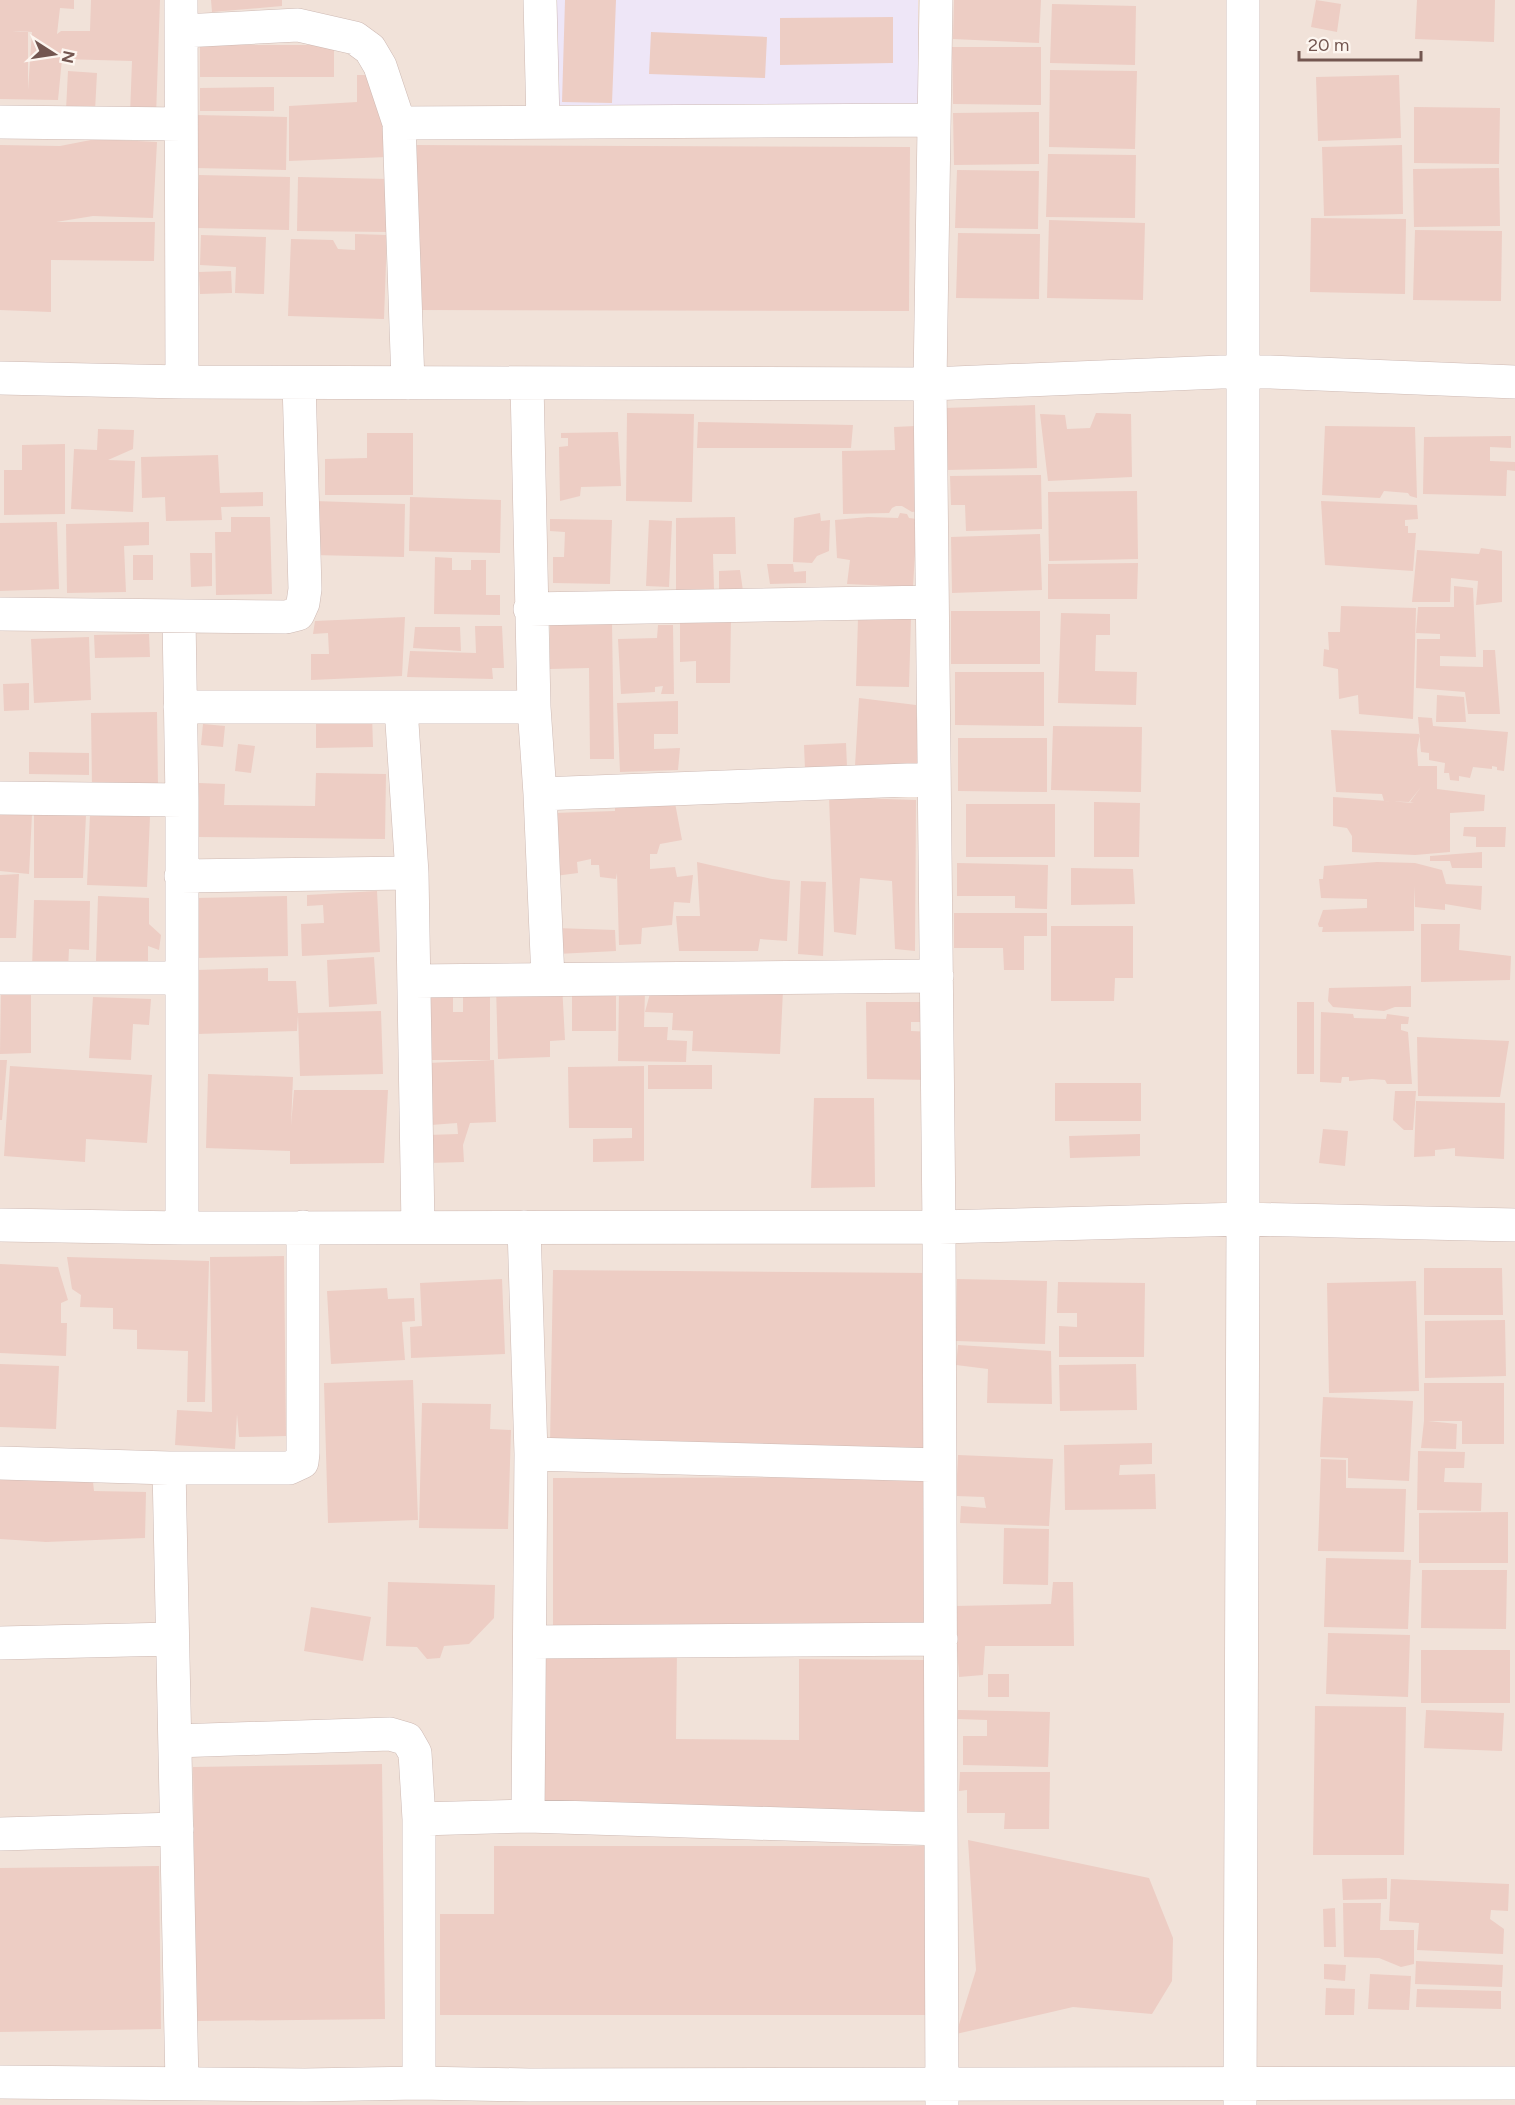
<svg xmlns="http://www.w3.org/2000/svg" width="1515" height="2105" font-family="Figtree,sans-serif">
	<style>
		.residential { fill: #f1e2d9 }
		.education { fill: #eee6f7 }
		.building { fill: #edcdc4; fill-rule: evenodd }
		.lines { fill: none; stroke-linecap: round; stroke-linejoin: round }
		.minor-casing { stroke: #cebab4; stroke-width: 34 }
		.minor { stroke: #fff; stroke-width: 33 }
	</style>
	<rect width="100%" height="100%" fill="#fbf1ea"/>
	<!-- residential -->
	<path class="residential" d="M0,0H1515V2105H0Z"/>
	<!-- education -->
	<path class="education" d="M551,0H918V110L554,115Z"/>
	<!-- building -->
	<path class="building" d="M0,0H74V9L60,8L57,34L61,31H90L91,0H160L156,116L130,115L132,61L62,59L58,100L0,99ZM12,31H20L32,32L28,90V32Z
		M211,0H282V6L212,12Z
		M565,0H616L612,103L562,102Z
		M954,0H1041L1039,43L953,39Z
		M1316,0L1341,4L1337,32L1311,27Z
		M1417,0H1495L1494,42L1415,39Z
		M1052,4L1136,6L1135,65L1050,63Z
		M893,17V63L780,65V18Z
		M651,32L767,37L765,78L649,74Z
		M200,45H334V77H200Z
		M952,47H1041V105L953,104Z
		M1050,70L1137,71L1135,149L1049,147Z
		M68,71L97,73L95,111L66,110Z
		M357,75H376L387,157L289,161V106L357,102Z
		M1399,75L1401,138L1318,141L1316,77Z
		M274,87V111H200V88Z
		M1414,107L1500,108L1499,164L1414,163Z
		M1039,112V164L954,165L953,113Z
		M196,115L287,117L286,170L194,168Z
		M96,139L157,142L153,218L93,216L56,222H155L154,261L51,260V312L0,310V145L60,146Z
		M413,145L910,147L909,311L411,310Z
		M1402,145L1403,214L1324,216L1322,147Z
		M1048,154L1136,155L1135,218L1046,217Z
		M1499,168L1500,226L1414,227L1413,169Z
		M957,170L1039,171L1038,229L955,228Z
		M199,175L290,177L289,230L197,228Z
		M298,177L389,179L388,232L297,231Z
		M1311,218L1406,219L1405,294L1310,292Z
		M1049,220L1145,223L1143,300L1047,298Z
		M1415,230L1502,231L1501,301L1413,300Z
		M958,233L1040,234L1039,299L956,298Z
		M355,234L387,235L384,319L288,316L291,239L333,240L338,249L355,250Z
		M201,235L266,237L264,294L235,293L236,267L200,265Z
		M231,271L232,293L200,294L199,272Z
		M1035,405L1037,468L946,470L945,408Z
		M627,413L694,414L692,502L626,501Z
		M1096,413L1131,414L1132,477L1048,481L1040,414L1065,415L1067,429L1090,428Z
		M698,422L853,425L851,448H697Z
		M916,426L919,511L912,512L902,506H896L892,508L889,513L843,514L842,451L895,450L894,427Z
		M1325,426L1415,427L1417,498L1410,496L1408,493L1384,491L1380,498L1322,495Z
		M98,429L134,430L133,449L108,460L135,461L133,512L71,509L74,449L97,450Z
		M618,432L621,486L581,487L580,496L560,501L559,447L568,446V438H561V433Z
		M367,433H413V495H325V459L367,458Z
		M1511,436V448L1490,447V461L1515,462V471L1507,470L1506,496L1423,494L1424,437Z
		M65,444V514L4,515V470H22V445Z
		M218,455L220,493L263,492V506L221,507L222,520L166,521L165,497L142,498L141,457Z
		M1041,475L1042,529L966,531L965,505H951L950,476Z
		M1137,491L1138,559L1049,561L1048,492Z
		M410,497L501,500L500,553L409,551Z
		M314,501L405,504L404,557L312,555Z
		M1321,501L1417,505L1418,519L1405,520V526H1408V533H1416L1413,571L1325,565Z
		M820,513L821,521L830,520L829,551L817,556L812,563L793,562L794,518Z
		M900,513L907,514L909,518L917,519L913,587L847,584L850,560L837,558L835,520L868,517L898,518Z
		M231,517H270L272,594L216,595L215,532H231Z
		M735,517L736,554H713L714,590H676V518Z
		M550,519L612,520L610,584L553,583V557H564L565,532L550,531Z
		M649,520L672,521L669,587L646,586Z
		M57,522L59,589L0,591V523Z
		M149,522V545L124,546L126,592L67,593L66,524Z
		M1040,534L1042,590L952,593L951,537Z
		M1481,548L1502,551V602L1476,605L1478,581L1451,578L1450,602H1412L1417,550L1479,554Z
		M190,553H212V586L191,587Z
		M133,555H153V580H133Z
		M435,557L452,558V570H471V560H486V595H500V615L434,614Z
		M1138,563L1137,599H1048V564Z
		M767,564H793L794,572L806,571V583L770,584Z
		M740,570L743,591L719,589V571Z
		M1454,586L1473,588L1476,657L1440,656V666L1483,667V650H1495L1500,714H1468L1465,692L1416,688L1417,639H1440V634L1416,633L1418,607H1454Z
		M1341,606L1416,608L1413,719L1359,714L1358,695L1339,699L1338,669L1323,666L1324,649L1329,650L1328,632H1340Z
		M951,611H1040V664H951Z
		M1061,613L1110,614V635H1096L1095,671L1137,672L1136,705L1058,703Z
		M405,617L402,676L311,680V654H329L328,633L313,634L315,621Z
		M680,617H731L730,683H696V661L680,662Z
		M858,618H911L909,687L856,686Z
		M612,622L614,759H590L589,668L550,669V623Z
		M658,625H673L674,694H661L663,686L655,687V692L621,694L618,639L657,638Z
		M475,626H502L504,668H492L493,679L407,677L410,651L476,653Z
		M415,627H460L461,651L413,648Z
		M149,634L150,657L95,658L94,635Z
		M89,637L91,700L34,703L31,639Z
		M955,672H1044V726L955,725Z
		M29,683V710L4,711L3,684Z
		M1437,695L1464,697L1466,722H1436Z
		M859,698L916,705L920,767L855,766Z
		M678,701V734H654V749L680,748L678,770L620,772L617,703Z
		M157,712L158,787L92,788L91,713Z
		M372,714L373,747L316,748V715Z
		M1418,717L1432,718L1433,726L1508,732L1504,771L1497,770V767L1492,766V769L1473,767L1470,778L1459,776V781L1450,780L1449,773H1444L1445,763L1429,760V753L1421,752Z
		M203,724L225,726L223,747L201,745Z
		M1053,726L1142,727L1141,792L1051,790Z
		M1331,730L1420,734L1417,750L1418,766H1437V789L1485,795L1484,811L1450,813V852L1415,855L1352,852V836L1347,828L1333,826V797L1414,803L1410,802L1421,787L1409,802L1384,801L1382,794L1336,792Z
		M958,738H1047V792L958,791Z
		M846,743L847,767L805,769L804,745Z
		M238,744L255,746L251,773L235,771Z
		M29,752L89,753V775L29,774Z
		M316,773L386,774L385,839L198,837L199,783L225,784L224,805L315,806Z
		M829,797L916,800L915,951L895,949L892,881L860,878L856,935L834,932Z
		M1094,802L1140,803L1139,857H1094Z
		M675,803L682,840L660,844L657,854H650V869L675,867L677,877L693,875L690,903L674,902L672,925L642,928L641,944L619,945L617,873L616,879L600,877L599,865H591V859L577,862L578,873L555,876L553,813L615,811V806Z
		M966,804H1055V857H966Z
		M34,813L86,815L83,878H34Z
		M32,814L29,874L0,871V815Z
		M90,814L150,816L147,887L87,885Z
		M1464,827H1506L1505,847H1476V837L1463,836Z
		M1482,852V868H1452L1450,861H1430V856Z
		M697,862L772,879L790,881L787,941L760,939L758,951H679L676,916H700Z
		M1377,862L1415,863L1442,870L1446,884L1482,886L1481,910L1445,904V910L1415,907L1414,886V931L1322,932L1323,927H1319L1318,924L1323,910L1367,908V899L1321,898L1319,879H1323L1324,866Z
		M957,863L1048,865L1047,909L1015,908V896H957Z
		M1071,868L1133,869L1135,904L1071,905Z
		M19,874L16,938H0V875Z
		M801,881L826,882L823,956L798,954Z
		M377,891L380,952L302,956L301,924L324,923L323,905L307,906V895Z
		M98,896L149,898V924L161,935L159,950L148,946V962L96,961Z
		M287,896L288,956L197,958L196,898Z
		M34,900L90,901L89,950L69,949L68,970H32Z
		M954,913H1047V936H1024V970H1004L1003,948H954Z
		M1421,924H1460L1459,950L1511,956L1510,980L1421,982Z
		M1051,926H1133V978H1115L1114,1001H1051Z
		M556,928L615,930L616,951L557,954Z
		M374,957L377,1004L329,1007L327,960Z
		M268,968V981H296L298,1013L381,1011L383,1074L300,1076L298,1015L297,1031L197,1034L196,970Z
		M562,984L565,1040L550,1041V1057L498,1059L496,987Z
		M1,985L31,988V1053L0,1054Z
		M652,986L783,990L780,1054L692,1051L693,1031L672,1030L673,1013L645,1012Z
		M1411,986V1007H1395L1384,1011L1333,1007L1328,1001L1329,988Z
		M572,989H616V1031H572Z
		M619,991H645L644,1027H668L667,1040L687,1041L686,1062L618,1061Z
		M428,992H453V1012H463V993H490V1060H428Z
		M93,997L151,999L149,1025L133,1024L131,1060L89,1058Z
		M866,1002H931V1022H911V1031L933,1032V1080L867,1079Z
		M1297,1002H1314V1074H1297Z
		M1321,1012L1353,1014L1354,1018L1386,1019L1387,1014L1409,1017L1408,1024H1401V1030L1408,1032L1412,1084H1387L1385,1080L1372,1079L1349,1081V1077H1342L1341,1083L1320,1082Z
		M1417,1037L1509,1041L1500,1097L1418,1096Z
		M0,1060H7L2,1120H0Z
		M494,1060L496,1122L470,1123L463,1145L464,1162L429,1163L428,1135L458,1134L457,1123L431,1125L428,1063Z
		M648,1065H712V1089H648Z
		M10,1066L152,1075L147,1143L86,1139L85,1162L4,1156Z
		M644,1066V1161L593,1162V1139L632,1138V1128H569L568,1067Z
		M208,1074L293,1077L291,1126L294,1090H388L384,1163L290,1164V1151L206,1148Z
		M1055,1083H1141V1121H1055Z
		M1395,1091H1416L1413,1130H1404L1393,1120Z
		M814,1098H874L875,1187L811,1188Z
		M1416,1101L1505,1103L1504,1159L1455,1156V1148L1435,1150V1156L1414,1157Z
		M1323,1129L1348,1131L1345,1166L1319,1163Z
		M1140,1134V1156L1070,1158L1069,1136Z
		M284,1256L286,1436L239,1437L237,1414L235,1449L175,1445L177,1410L212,1412L210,1257Z
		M67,1257L209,1261L205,1402H187L188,1351L137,1349V1330L113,1329V1308L80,1307L81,1295L72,1289Z
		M0,1264L58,1267L68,1300L61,1303V1323H67L66,1356L0,1353Z
		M1424,1268H1502L1503,1315H1424Z
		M553,1270L929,1273L928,1450L550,1445Z
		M502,1279L505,1354L411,1358L410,1327L422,1326L420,1283Z
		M957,1279L1047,1281L1045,1344L956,1341Z
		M1416,1281L1419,1391L1329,1393L1327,1283Z
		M1058,1282L1145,1283L1144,1357H1059V1326L1077,1327V1313H1057Z
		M387,1288L388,1299L414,1298L415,1321L402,1322L405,1360L331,1364L327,1291Z
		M1505,1320L1506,1376L1425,1378V1321Z
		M958,1345L1051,1351L1052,1404L987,1403L988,1369L956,1365Z
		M0,1364L59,1366L56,1429L0,1427Z
		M1136,1364L1137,1410L1060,1411L1059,1365Z
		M413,1380L418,1520L328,1523L324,1383Z
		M1424,1383H1504V1444H1462V1421H1428L1457,1424L1456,1449L1421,1448L1424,1421Z
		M1323,1397L1413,1401L1409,1481L1348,1478V1458L1320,1457Z
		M422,1403L491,1404L490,1429L511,1430L508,1529L419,1528Z
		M1152,1443V1464L1120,1465L1119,1475L1155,1474L1156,1509L1065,1510L1064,1445Z
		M1418,1451L1465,1452L1464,1468H1445L1444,1482L1482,1483L1481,1511L1417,1510Z
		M958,1455L1053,1459L1049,1526L960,1523L961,1506L986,1508L984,1497L956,1496Z
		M1321,1459L1346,1460V1488L1406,1489L1404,1552L1318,1551Z
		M92,1473L94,1491L146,1492L145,1538L46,1542L0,1539V1475Z
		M926,1477V1634H553V1478Z
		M1508,1512V1563H1419V1513Z
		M1004,1528L1049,1529L1048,1585L1003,1584Z
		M1326,1558L1411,1560L1408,1629L1324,1627Z
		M1422,1570H1507L1506,1629L1421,1628Z
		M388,1582L495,1585L494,1618L469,1644L444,1646L440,1658L427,1659L417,1647L386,1646Z
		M1053,1582H1073L1074,1646H985L983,1675L959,1677L954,1606L1051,1604Z
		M311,1607L371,1617L363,1661L304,1651Z
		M1328,1633L1410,1635L1408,1697L1326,1694Z
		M545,1647L677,1648L676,1739L799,1740V1659L925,1660L924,1811L544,1808Z
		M1421,1650H1510V1703H1421Z
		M988,1674H1009V1697H988Z
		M1315,1706L1406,1707L1404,1855H1313Z
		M958,1710L1050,1712L1048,1767L963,1765V1736H987V1720L957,1719Z
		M1426,1710L1504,1713L1502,1751L1424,1748Z
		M382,1764L385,2019L196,2021L193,1767Z
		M960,1772H1050L1049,1829H1004L1005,1813H967V1790L959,1791Z
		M968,1840L1149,1878L1173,1938L1172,1981L1152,2014L1073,2007L956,2034L976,1970Z
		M494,1846H930L929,2015H440V1914H494Z
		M159,1866L161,2029L0,2032V1868Z
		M1387,1878V1899L1343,1900L1342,1879Z
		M1391,1879L1509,1884L1508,1911L1491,1910L1490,1919L1504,1929L1503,1954L1417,1950L1419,1923L1389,1921Z
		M1343,1903H1381L1380,1930H1414V1964L1401,1967L1379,1958L1344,1957Z
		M1335,1908L1336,1947H1324L1323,1909Z
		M1416,1961L1503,1965L1502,1987L1415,1984Z
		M1324,1964L1346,1965L1345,1981L1324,1979Z
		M1370,1974L1411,1976L1409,2010L1368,2009Z
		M1326,1988L1355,1989L1354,2015H1325Z
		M1417,1989L1501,1991V2009L1416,2007Z"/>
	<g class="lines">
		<defs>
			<path id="minor" d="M181,0L182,382
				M540,0L543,122
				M936,0L930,384L939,1227L942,2105
				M183,31L298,25L355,38L370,49L380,66L399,123L408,383
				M0,122L181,124
				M399,123L934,120
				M0,378L182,382L930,384L1245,371L1515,382
				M527,383L534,707L540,794L548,979
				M530,609L932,602
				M0,614L286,617L298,614L303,603L305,589L299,383
				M179,618L182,800V1228
				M180,707H534
				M401,708L412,873L418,1227
				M540,794L934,779
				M0,798L182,800
				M181,876L412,873
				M0,978H182
				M414,981L937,976
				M0,1225L182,1228L939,1227L1243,1219L1515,1225
				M524,1227L531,1454L528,1816
				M531,1454L939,1465
				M0,1463L169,1468H289L302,1462L303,1453V1227
				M169,1468L182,2084
				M531,1642L941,1639
				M0,1643L172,1639
				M175,1741L390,1734L407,1739L415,1753L419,1819V2083
				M419,1819L528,1816L941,1829
				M0,1834L177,1829
				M0,2082L305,2085L419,2083L529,2085L1515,2083
				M1240,2105L1243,1219V0"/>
		</defs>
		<!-- minor casing -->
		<use href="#minor" class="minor-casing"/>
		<!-- minor -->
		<use href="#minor" class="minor"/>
	</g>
	<!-- north arrow -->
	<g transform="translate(54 54) rotate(102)" stroke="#fdf6f0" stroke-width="4.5" paint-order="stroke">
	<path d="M0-4.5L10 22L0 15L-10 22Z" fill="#735650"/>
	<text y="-9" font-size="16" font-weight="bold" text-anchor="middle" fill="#735650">N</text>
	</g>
	<!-- scale -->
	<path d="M1299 51v9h122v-9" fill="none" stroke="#735650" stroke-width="3"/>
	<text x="1308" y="51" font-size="18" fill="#735650" stroke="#fdf6f0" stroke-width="4.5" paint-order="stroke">20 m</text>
</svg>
